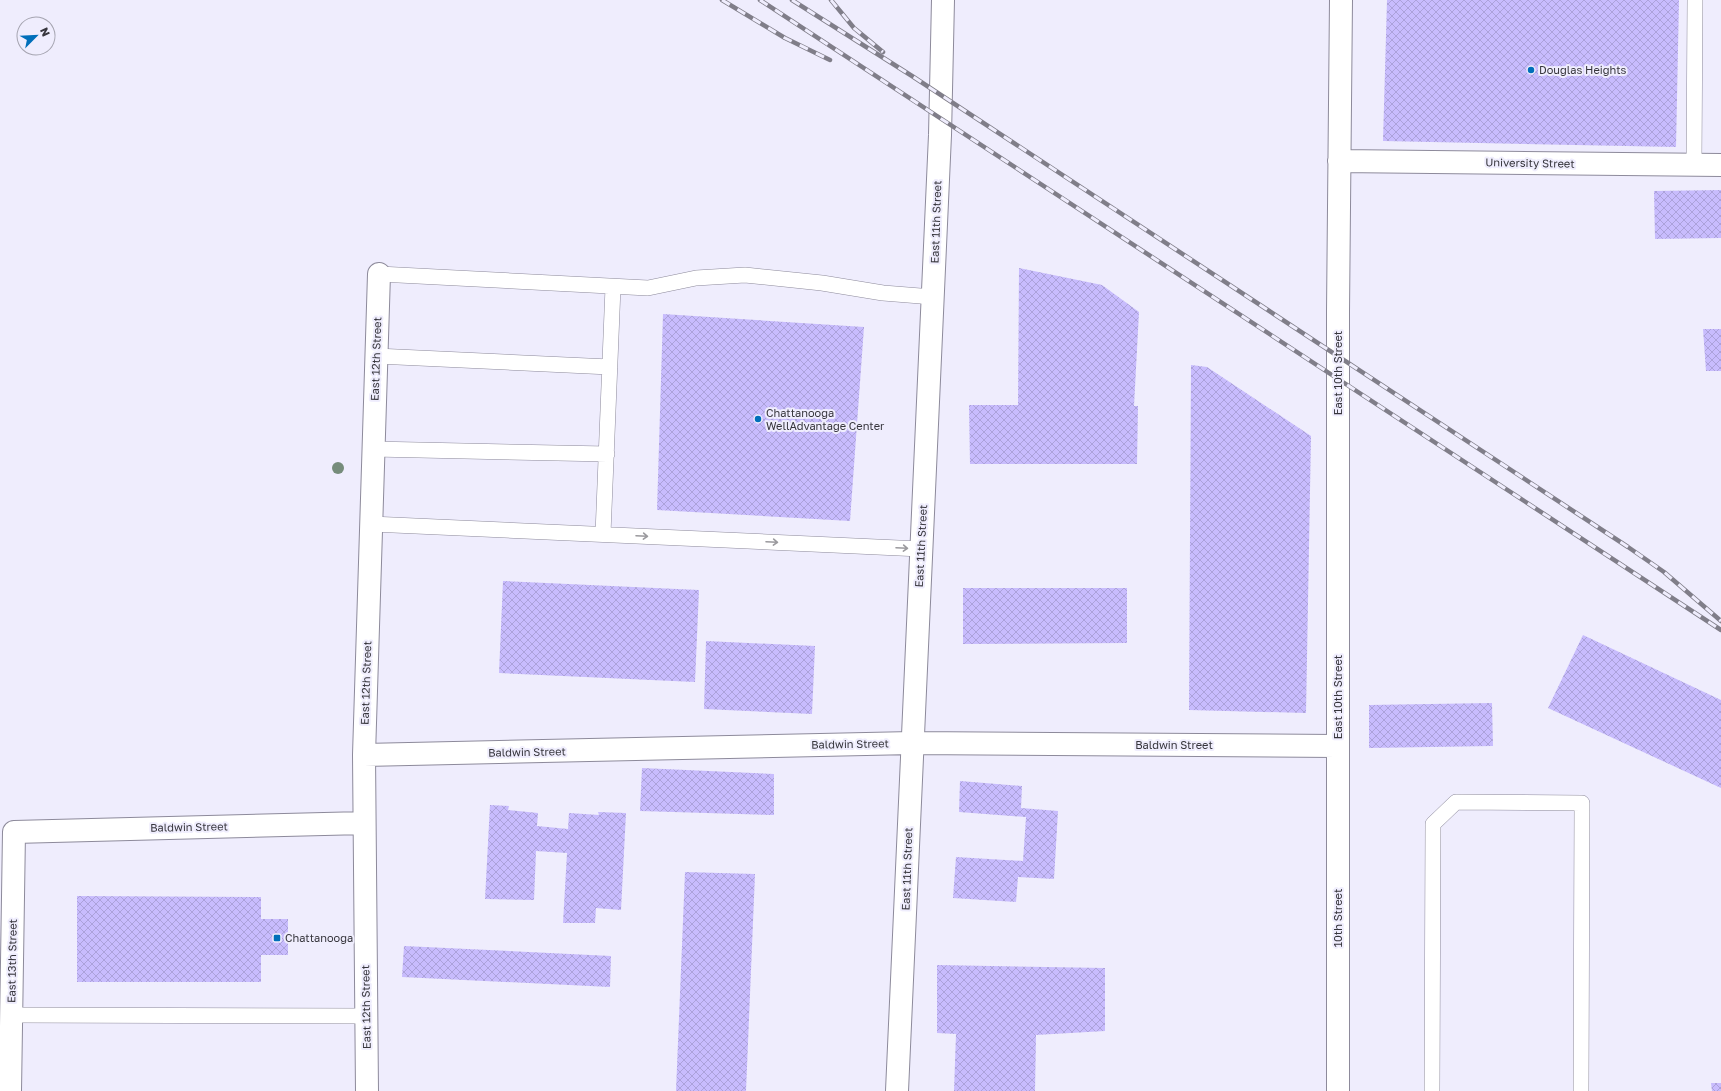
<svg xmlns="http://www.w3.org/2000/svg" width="1721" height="1091" font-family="'Golos Text',sans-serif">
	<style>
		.building { fill: url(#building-cross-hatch) }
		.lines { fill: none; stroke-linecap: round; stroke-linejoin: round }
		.service-casing { stroke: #8d8a9b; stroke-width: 16 }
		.minor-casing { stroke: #8d8a9b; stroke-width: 24 }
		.service { stroke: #fff; stroke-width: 15 }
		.minor { stroke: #fff; stroke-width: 22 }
		.rail-casing { stroke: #807e89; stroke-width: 4.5 }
		.rail { stroke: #efedfd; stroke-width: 3; stroke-dasharray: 9; stroke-linecap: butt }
		.tree { fill: #768c7b }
		.oneway { stroke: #9b9a9e }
		.poi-dot { fill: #006fba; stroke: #efedfd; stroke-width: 1.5 }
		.labels { text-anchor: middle; stroke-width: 4; stroke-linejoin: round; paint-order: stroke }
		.poi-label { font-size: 11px; fill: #37363d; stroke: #efedfd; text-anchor: start }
		.street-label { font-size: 11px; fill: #37363d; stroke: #efedfd }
	</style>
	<defs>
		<pattern id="building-cross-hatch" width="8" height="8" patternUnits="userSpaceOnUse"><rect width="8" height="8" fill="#c8bcfd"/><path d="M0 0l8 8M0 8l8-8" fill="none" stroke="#aca2da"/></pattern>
	</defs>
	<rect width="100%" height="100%" fill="#efedfd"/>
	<!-- building -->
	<path class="building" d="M1387,0H1679L1676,147L1383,141Z
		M1721,190V238L1655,239L1654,191Z
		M1019,268L1102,285L1139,312L1134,406H1138L1137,464H970L969,405H1018Z
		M663,314L864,327L850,521L657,510Z
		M1703,329H1721V371H1706Z
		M1191,365L1207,367L1311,436L1306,713L1189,710Z
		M503,581L699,590L695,682L499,673Z
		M963,588H1127V643L963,644Z
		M1583,635L1721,700V788L1548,708Z
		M706,641L815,646L812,714L704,709Z
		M1492,703L1493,746L1369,748V705Z
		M642,768L774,774V815L640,811Z
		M960,781L1022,786L1021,808L1058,811L1054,879L1018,877L1016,902L953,898L956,857L1023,861L1026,817L959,812Z
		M490,805L509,806L508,810L538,813L537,826L568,829L569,813L599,815L598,812L626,813L621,910L596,908L595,923H563L567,853L536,851L534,900L485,899Z
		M685,872L755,874L746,1091H676Z
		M77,896L261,897V919H288V955H261V982H77Z
		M404,946L611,956L610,987L402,977Z
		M937,965L1105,968V1031L1036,1035L1035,1091H954L956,1034L937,1033Z
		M1711,1083H1721V1091H1712Z"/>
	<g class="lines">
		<defs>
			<path id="service" d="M1694,165L1695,0
				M379,274L648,288L696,278L745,275L822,283L883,293L933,297
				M376,356L610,367
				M373,449L607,454
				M371,524L921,549
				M603,534L613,287
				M11,1015L366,1016
				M1432,1091L1433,824L1456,802L1582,803L1581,1091"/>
			<path id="minor" d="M1339,161L1721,165
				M364,755L912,743L1337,746
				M10,1091L14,832L364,823
				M367,1091L364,755L379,274
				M897,1091L940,135L943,0
				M1338,1091V311L1341,0"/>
		</defs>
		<!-- service casing -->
		<use href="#service" class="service-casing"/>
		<!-- minor casing -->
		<use href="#minor" class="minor-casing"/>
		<!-- service -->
		<use href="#service" class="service"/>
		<!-- minor -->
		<use href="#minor" class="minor"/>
		<defs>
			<path id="rail" d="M722,0L785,38L830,60
				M760,0L1721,630
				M792,0L912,76L1628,547L1664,572L1721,621
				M831,0L854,28L883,52"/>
		</defs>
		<!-- rail casing -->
		<use href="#rail" class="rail-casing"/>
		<!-- rail -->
		<use href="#rail" class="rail"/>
	</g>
	<!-- trees -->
	<circle class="tree" cx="338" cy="468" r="6"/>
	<!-- one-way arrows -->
	<defs><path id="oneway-shaft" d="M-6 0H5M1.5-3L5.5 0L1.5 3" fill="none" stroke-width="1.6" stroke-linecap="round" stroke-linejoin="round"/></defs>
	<g class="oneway">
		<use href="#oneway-shaft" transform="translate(642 536) rotate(3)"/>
		<use href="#oneway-shaft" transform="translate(772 542) rotate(3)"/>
		<use href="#oneway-shaft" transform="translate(902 548) rotate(3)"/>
	</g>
	<!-- markers -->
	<g class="poi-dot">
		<circle cx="1531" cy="70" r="4"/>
		<circle cx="758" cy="419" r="4"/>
		<rect x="273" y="934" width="8" height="8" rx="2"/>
	</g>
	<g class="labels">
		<!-- poi labels -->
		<g class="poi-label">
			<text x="1539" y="74">Douglas Heights</text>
			<text x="766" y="417">Chattanooga<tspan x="766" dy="13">WellAdvantage Center</tspan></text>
			<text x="285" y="942">Chattanooga</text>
		</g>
		<!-- street labels -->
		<g class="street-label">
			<text transform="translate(1530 163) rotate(1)" y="4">University Street</text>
			<text transform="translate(936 222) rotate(-88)" y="4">East 11th Street</text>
			<text transform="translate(376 359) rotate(-88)" y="4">East 12th Street</text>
			<text transform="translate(1338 373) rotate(-90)" y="4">East 10th Street</text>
			<text transform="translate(921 546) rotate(-87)" y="4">East 11th Street</text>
			<text transform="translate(366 683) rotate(-88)" y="4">East 12th Street</text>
			<text transform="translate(1338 697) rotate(-90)" y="4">East 10th Street</text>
			<text transform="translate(850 744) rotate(-1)" y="4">Baldwin Street</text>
			<text x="1174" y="749">Baldwin Street</text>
			<text transform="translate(527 752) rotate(-1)" y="4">Baldwin Street</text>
			<text transform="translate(189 827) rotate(-1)" y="4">Baldwin Street</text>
			<text transform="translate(907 869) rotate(-88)" y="4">East 11th Street</text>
			<text transform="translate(1338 918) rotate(-90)" y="4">10th Street</text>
			<text transform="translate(12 961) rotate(-89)" y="4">East 13th Street</text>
			<text transform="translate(366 1007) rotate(-91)" y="4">East 12th Street</text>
		</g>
	</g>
	<!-- north arrow -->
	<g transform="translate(36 36) rotate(66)"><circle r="19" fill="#efedfd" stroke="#a5a4b0"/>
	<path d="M0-3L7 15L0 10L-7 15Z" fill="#006fba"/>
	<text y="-6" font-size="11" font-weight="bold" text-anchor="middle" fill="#37363d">N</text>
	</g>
</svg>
